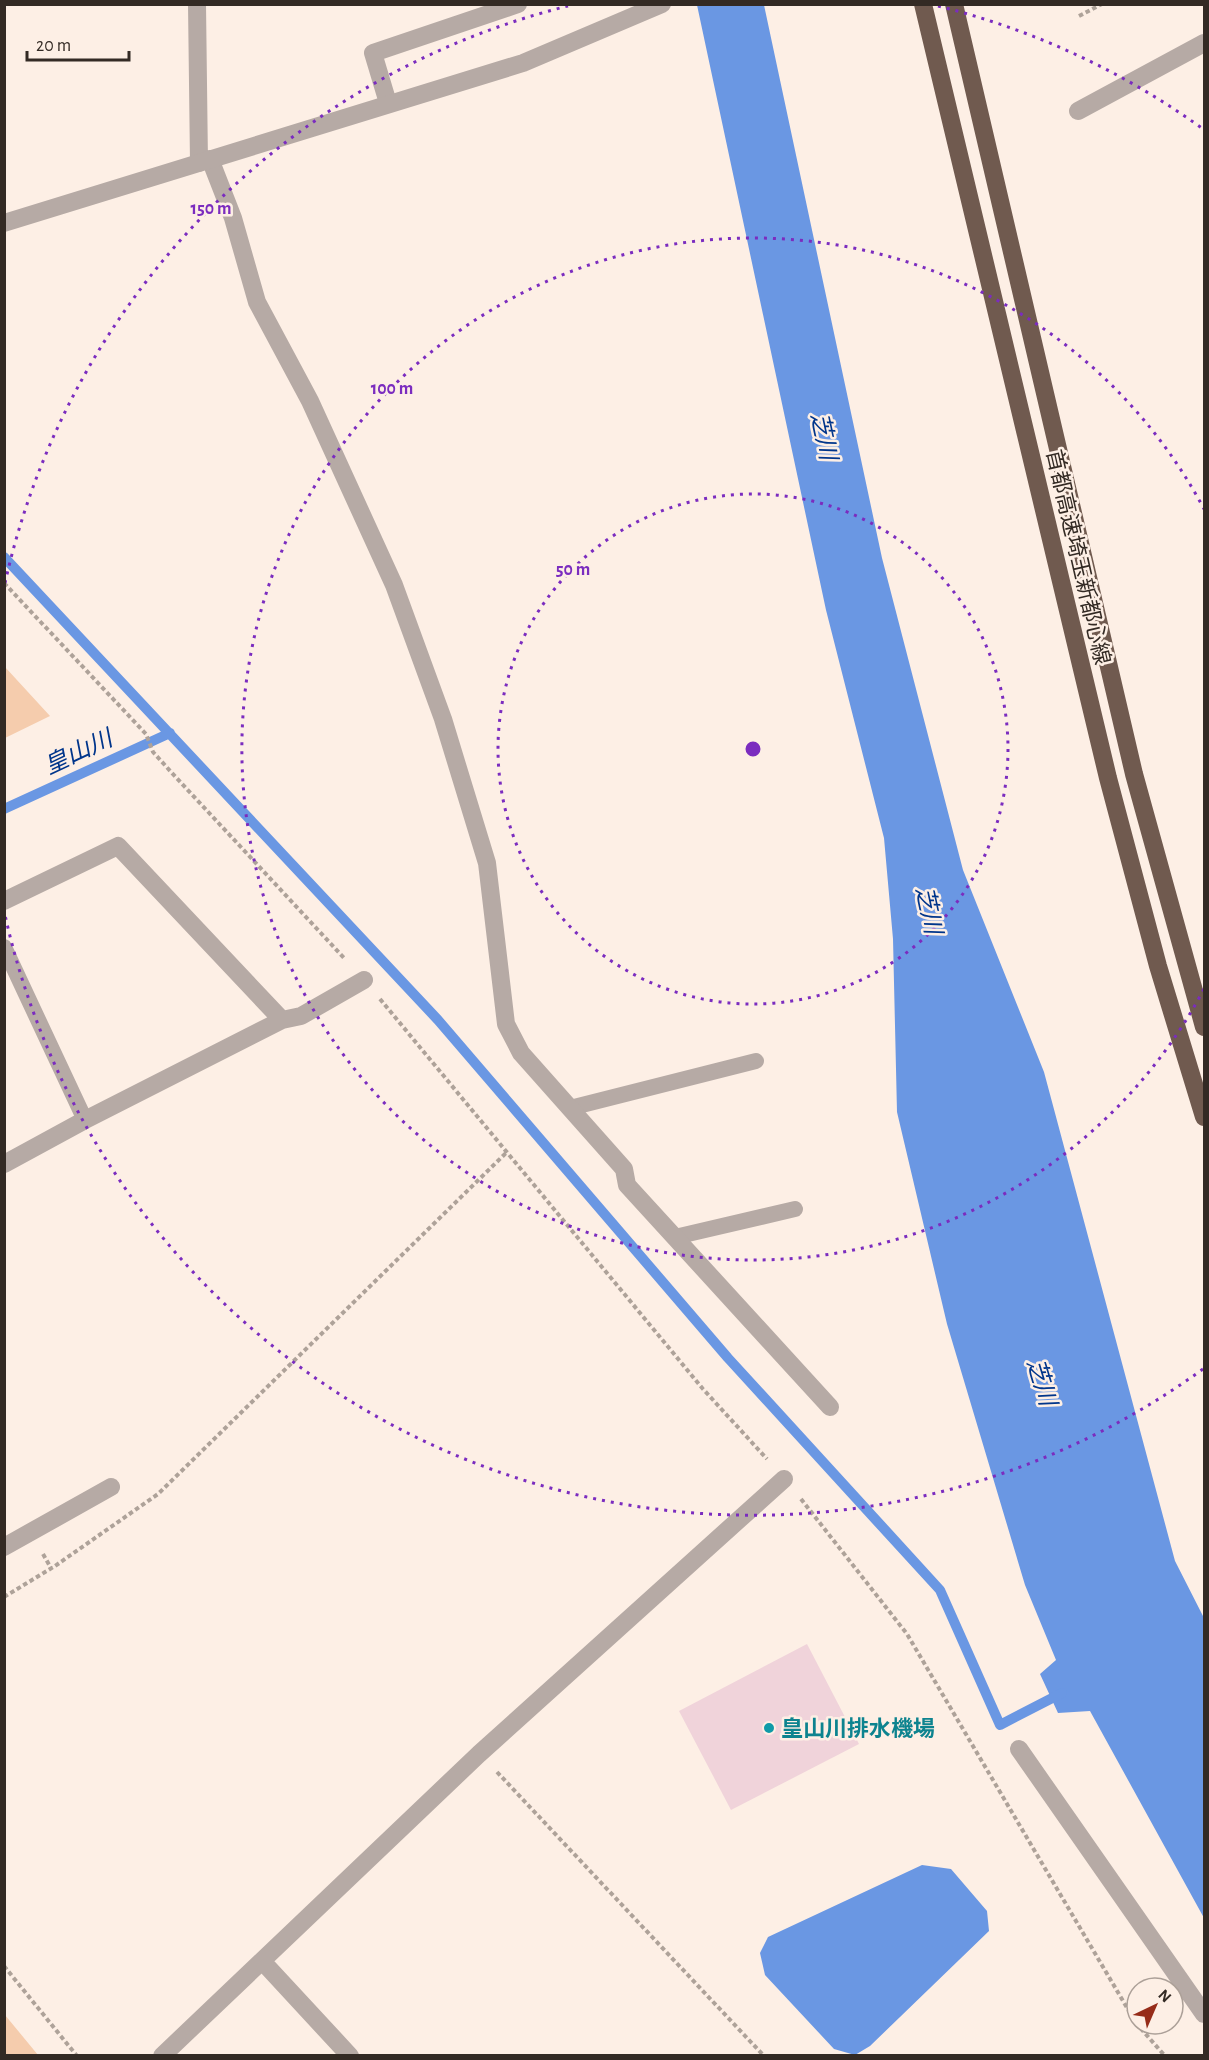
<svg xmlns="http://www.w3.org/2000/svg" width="1209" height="2060" font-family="'Alegreya Sans','Noto Sans JP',sans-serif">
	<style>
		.green { fill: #f5ccad }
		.water { fill: #6a97e3 }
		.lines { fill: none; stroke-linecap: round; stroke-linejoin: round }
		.stream { stroke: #6a97e3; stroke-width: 10 }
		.building { fill: #f0d3da }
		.path { stroke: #aea299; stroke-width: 4; stroke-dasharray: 4.5 3; stroke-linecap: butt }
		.service { stroke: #b6aaa5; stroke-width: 16 }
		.pedestrian { stroke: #b6aaa5; stroke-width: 18 }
		.minor { stroke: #b6aaa5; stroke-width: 18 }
		.tertiary { stroke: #b6aaa5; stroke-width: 18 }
		.motorway { stroke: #705a4f; stroke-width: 18 }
		.ring { fill: none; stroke: #7b2cbf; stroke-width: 3; stroke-dasharray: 3 6 }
		.culture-dot { fill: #0f9aa8; stroke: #fdefe5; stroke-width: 2 }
		.labels { text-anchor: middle; stroke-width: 5; stroke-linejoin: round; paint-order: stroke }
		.street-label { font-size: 22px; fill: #332a24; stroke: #fdefe5 }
		.culture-label { font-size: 22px; font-weight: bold; fill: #0d838f; stroke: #fdefe5; text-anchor: start }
		.water-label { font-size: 24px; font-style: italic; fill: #00358b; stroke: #fdefe5 }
		.centre { fill: #7b2cbf; stroke: #fdefe5; stroke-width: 3 }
		.ring-label { font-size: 18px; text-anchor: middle; font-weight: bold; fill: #7b2cbf; stroke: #fdefe5; stroke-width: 5; stroke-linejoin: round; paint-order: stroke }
	</style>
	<rect width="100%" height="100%" fill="#fdefe5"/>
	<!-- green -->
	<path class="green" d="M5,667L50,716L5,738Z
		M5,2015L38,2055H5Z"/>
	<!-- water -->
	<path class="water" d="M697,5H764L882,558L963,870L1044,1072L1175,1561L1204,1618V1918L1090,1711L1058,1713L1040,1674L1056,1660L1025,1585L947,1324L897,1112L893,939L884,838L826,610Z
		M922,1865L951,1869L987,1911L989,1931L870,2046L855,2055L834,2049L765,1975L760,1953L768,1937Z"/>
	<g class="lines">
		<!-- stream -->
		<path class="stream" d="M4,557L438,1020L728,1358L940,1590L1000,1725L1062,1693
			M4,809L170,733"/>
	</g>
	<!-- building -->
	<path class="building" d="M807,1644L859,1744L731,1810L679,1711Z"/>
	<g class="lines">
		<!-- path -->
		<path class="path" d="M1079,16L1102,4
			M4,583L146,734L153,752L172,773L345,959
			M380,999L703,1389L767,1459
			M801,1499L907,1634L1136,2023L1165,2056
			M43,1554L51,1568
			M4,1597L55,1566L158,1494L506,1153
			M497,1772L764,2056
			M4,1966L77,2056"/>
		<!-- service -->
		<path class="service" d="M4,947L85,1120
			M570,1108L756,1061
			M675,1237L795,1209"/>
		<!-- pedestrian -->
		<path class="pedestrian" d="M1019,1749L1204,2014"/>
		<!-- minor -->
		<path class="minor" d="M197,4L199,163
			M388,103L373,53L518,4
			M1078,111L1204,43
			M210,159L233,218L257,302L310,401L394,585L443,719L487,863L506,1024L521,1053L624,1169L627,1185L830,1407
			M4,901L118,846L282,1020L301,1016L364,980
			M4,1164L85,1120L282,1020
			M4,1547L111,1487
			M263,1962L350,2056
			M162,2056L479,1754L784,1479"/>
		<!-- tertiary -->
		<path class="tertiary" d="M4,223L523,63L662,4"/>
		<!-- motorway -->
		<path class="motorway" d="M923,4L1108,778L1158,966L1204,1117
			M954,4L1134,774L1204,1027"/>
	</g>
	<!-- distance rings -->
	<g class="ring">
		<circle cx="753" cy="749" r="255"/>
		<path d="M1204 989A511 511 0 1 1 1204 509"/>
		<path d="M1203 1369A766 766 0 0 1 5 915M5 583A766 766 0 0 1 568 6M938 6A766 766 0 0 1 1203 129"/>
	</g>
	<!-- markers -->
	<circle class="culture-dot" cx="769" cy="1728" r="6"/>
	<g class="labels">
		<!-- street labels -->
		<g class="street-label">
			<text transform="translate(1079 557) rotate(77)" y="8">首都高速埼玉新都心線</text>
		</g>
		<!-- culture labels -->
		<g class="culture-label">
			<text x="781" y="1736">皇山川排水機場</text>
		</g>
		<!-- water labels -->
		<g class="water-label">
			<text transform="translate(824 436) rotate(78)" y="8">芝川</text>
			<text transform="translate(78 752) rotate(-25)" y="8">皇山川</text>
			<text transform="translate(929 910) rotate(78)" y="8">芝川</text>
			<text transform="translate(1042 1382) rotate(73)" y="8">芝川</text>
		</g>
	</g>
	<circle cx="753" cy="749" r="9" class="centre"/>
	<g class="ring-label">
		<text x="211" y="214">150 m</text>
		<text x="392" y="394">100 m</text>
		<text x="573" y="575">50 m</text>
	</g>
	<!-- border -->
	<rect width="1209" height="2060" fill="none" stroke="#332a24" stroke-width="12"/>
	<!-- north arrow -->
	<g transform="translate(1155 2006) rotate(44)"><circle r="28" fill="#fdefe5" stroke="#aca098" stroke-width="1.5"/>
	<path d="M0-4.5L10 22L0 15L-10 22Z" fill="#962c19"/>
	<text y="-9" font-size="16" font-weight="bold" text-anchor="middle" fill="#332a24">N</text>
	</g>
	<!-- scale -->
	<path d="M27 51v9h102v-9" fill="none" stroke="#332a24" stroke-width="3"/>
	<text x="36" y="51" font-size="18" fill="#332a24" stroke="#fdefe5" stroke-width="4.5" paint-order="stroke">20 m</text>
</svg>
